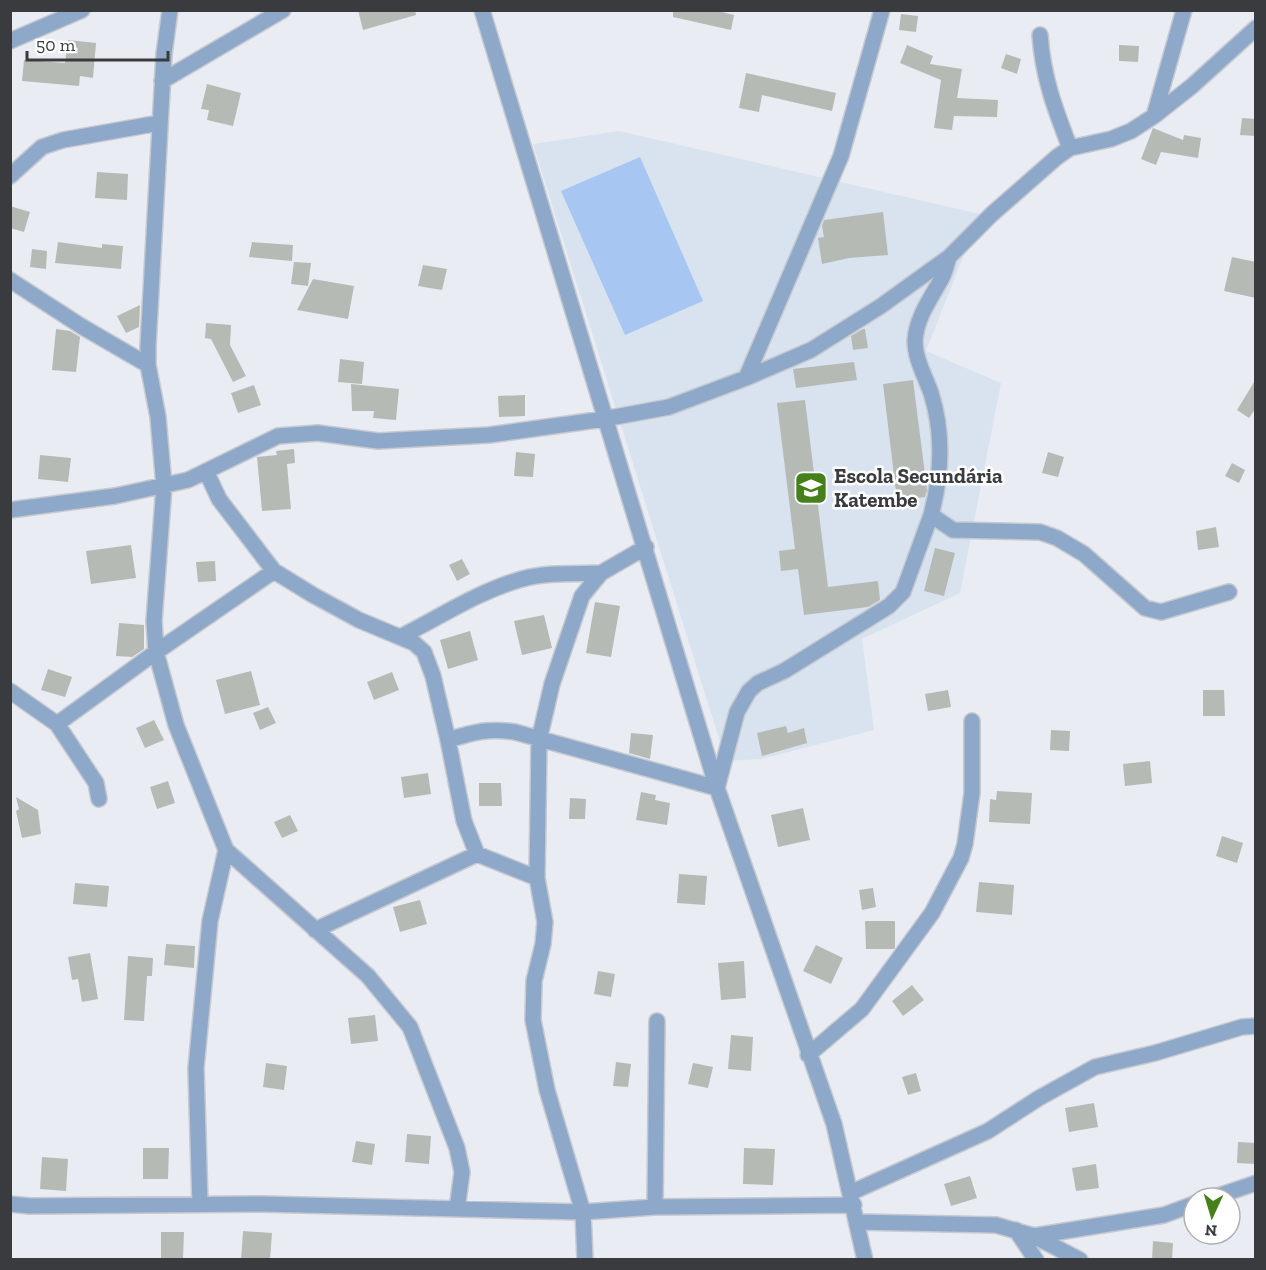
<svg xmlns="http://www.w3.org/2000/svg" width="1266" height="1270" font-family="'Zilla Slab',serif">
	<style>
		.built { fill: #d9e2ef }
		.green { fill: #a7c6f1 }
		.building { fill: #b6bab4 }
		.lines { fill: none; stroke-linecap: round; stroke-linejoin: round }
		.minor-casing { stroke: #c6c9cf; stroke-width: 18 }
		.minor { stroke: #8ea8ca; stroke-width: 15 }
		.labels { text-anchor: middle; stroke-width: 5; stroke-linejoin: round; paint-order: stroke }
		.poi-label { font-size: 21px; font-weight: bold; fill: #3a3b3e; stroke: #fff; text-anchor: start }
	</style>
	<rect width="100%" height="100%" fill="#e9edf3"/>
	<!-- built -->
	<path class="built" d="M619,131L980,214L926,351L1001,383L960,593L862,639L874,730L761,759L726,761L533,144Z"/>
	<!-- green -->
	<path class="green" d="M640,157L703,301L625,335L561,191Z"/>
	<!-- building -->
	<path class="building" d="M358,10H415L416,15L363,30Z
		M673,10H714L734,15L731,30L673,17Z
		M901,14L918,16L916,32L899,30Z
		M68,40L96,43L93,78L80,76L79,86L22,81L24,60L65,63Z
		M907,45L933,56L930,64L962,69L957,98L998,100L997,117L954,116L952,130L934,128L941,80L900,63Z
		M1119,45L1139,46L1138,62L1119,61Z
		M1006,54L1021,59L1017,74L1001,68Z
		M746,73L836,93L832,111L762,95L759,112L739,108Z
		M207,84L241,93L233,126L207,120L209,110L201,109Z
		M1242,118L1256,119V136L1240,135Z
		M1153,128L1183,140L1184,135L1201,138L1198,158L1161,152L1156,165L1141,159Z
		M97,172L128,174L127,200L95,198Z
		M10,206L30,212L24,232L10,228Z
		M883,212L888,255L849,258L822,264L818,238L824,237L822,226L824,220Z
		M58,242L102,248V244L123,246L121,269L55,263Z
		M252,242L293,245L292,261L249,257Z
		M32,249L47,251L46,269L30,267Z
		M1232,257L1256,262V298L1224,291Z
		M294,262L311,263L308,286L291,284Z
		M423,265L447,269L442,290L418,286Z
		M313,279L354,286L348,319L297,310Z
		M140,305L139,327L126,333L117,316Z
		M206,323L231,325L230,345L246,376L233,382L211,339L205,338Z
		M56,329L70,331L80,337L76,372L52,370Z
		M863,329H865L868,348L853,350L851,336Z
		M340,359L364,362L362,384L338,382Z
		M854,362L857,380L796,388L793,369Z
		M1256,379V408L1249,418L1237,410Z
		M913,380L927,490L925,497L897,500L883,384Z
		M351,384L399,389L396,420L373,418L374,411H352Z
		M254,385L261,405L238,413L231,393Z
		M525,395V416L499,417L498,396Z
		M805,400L828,587L878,581L880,600L868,607L804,615L798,569L781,571L779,551L795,549L777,403Z
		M294,449L295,463L287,464L291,509L262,511L257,457L277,455L276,451Z
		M516,452L535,454L533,477L514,476Z
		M1048,452L1064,457L1058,477L1042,473Z
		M40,455L71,458L68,482L38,479Z
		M1232,463L1245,470L1239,483L1225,476Z
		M1216,527L1219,547L1198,550L1196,531Z
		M131,545L136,578L91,584L86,551Z
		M935,548L955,553L944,596L924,591Z
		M462,559L470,574L457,581L449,565Z
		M215,561L216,581L198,582L196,562Z
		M595,602L620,606L611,657L586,653Z
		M544,615L552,648L522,655L514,621Z
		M119,623L144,625V649L132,657L116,656Z
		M470,631L478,660L448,669L440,640Z
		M48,669L72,677L65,697L41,690Z
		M251,671L260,705L225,714L216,680Z
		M392,672L399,690L374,700L367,682Z
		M948,690L951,707L928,711L925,694Z
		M1203,690H1224L1225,716H1203Z
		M268,707L276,723L260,730L253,713Z
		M154,720L164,740L145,748L136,728Z
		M786,726L788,733L804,728L807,743L762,756L757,733Z
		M1051,730L1070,731L1069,751L1050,750Z
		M631,733L653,735L650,759L629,753Z
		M1150,761L1152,783L1125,786L1123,764Z
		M428,773L431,794L404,798L401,777Z
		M168,781L175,803L157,809L150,787Z
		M479,783H501L502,806H479Z
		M997,791L1032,793L1030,824L989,822L990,799L996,800Z
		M641,792L656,795L655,800L670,803L667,825L636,820Z
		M16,797L38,810L41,834L22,838L16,811L19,809Z
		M570,798L586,799L585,819H569Z
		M803,808L810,840L778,847L771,815Z
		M290,815L298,831L282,838L274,822Z
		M1222,836L1243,843L1237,863L1216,856Z
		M679,874L707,876L705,905L677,903Z
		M979,882L1014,885L1012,915L976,912Z
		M75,883L109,886L107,907L73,904Z
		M873,888L876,907L862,910L859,890Z
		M420,900L427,924L400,932L393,907Z
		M865,921H895V947L894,949H866Z
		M166,944L195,946L194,968L164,965Z
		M816,945L843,958L831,984L803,971Z
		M90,953L98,999L82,1002L78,979L72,980L68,957Z
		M128,956L153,958L152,976H147L144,1021L124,1020Z
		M744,961L746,998L721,1000L718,963Z
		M598,971L615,974L611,997L594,994Z
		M912,985L924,1000L903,1016L892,1001Z
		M375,1015L378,1041L351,1044L348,1018Z
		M731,1035L753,1037L751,1071L728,1069Z
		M616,1062L631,1064L628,1087L613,1086Z
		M266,1063L287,1066L284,1090L263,1087Z
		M693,1063L713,1067L708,1088L688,1084Z
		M916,1073L921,1091L908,1095L902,1077Z
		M1094,1103L1098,1127L1069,1132L1065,1108Z
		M407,1134L431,1136L429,1164L405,1162Z
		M356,1141L375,1144L372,1165L352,1162Z
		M1238,1142L1256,1143V1164L1237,1163Z
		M143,1148H169L168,1179H143Z
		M744,1148L775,1149L773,1185L743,1184Z
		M42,1157L68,1159L66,1191L40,1189Z
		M1096,1164L1099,1188L1076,1191L1072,1168Z
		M970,1176L977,1198L951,1206L944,1184Z
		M243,1231L272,1233L270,1260H241Z
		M161,1232H184L183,1258H161Z
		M1153,1241L1173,1243L1172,1260H1152Z"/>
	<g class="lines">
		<defs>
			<path id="minor" d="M170,10L164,54L148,346V365L158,417L164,486L154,621L156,652L176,725L226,850L368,976L410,1027L457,1148L462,1172L457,1209
				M482,10L717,788L834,1124L865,1260
				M1040,35C1043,78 1055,109 1070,148
				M10,41L82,10
				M162,81L283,10
				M1154,116L1184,10
				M10,176L42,147L63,140L159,123
				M949,257C947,264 945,272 942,278C931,298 916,318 915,341C915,359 925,376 931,393C944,434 942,474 931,515L953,530L1040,532L1057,538L1084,554L1145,608L1161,612L1229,592
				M10,280L81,326L148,365
				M746,378L841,156L882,10
				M206,471L219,499L274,571L313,595L359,620L414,643L424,652L433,676L448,740L464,821L477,854
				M10,510L115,496L188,480L278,436L318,433L378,441L489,435L604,419L669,407L746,378L811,350L881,306L949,257L992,214L1057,157L1070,148L1111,139L1131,131L1154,116L1192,86L1256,28
				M400,637C440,617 479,591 522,579C547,572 575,574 601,573
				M10,691L57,724L96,783L99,799
				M57,724L156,652L274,571
				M448,740C474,732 488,728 515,732L717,788L737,712L749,691L758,683L784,671L889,606L903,592L931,515
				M315,930L477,854L537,878
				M808,1055L862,1009L932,913L961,858L965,844L972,793V721
				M850,1193L988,1131L1039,1098L1095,1067L1155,1053L1242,1027L1256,1026
				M1212,1198L1256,1183
				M10,1204L30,1206L262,1204L583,1212L655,1207L854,1205
				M200,1204L196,1068L210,921L226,850
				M655,1207L657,1021
				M857,1222L996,1225L1034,1236L1080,1260
				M1016,1230L1036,1260
				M1034,1236L1164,1215L1194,1204
				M585,1260L583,1212L547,1090L533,1020L534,981L543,944L545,922L537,878L539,740L552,684L582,596L601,573L646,547"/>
		</defs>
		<!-- minor casing -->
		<use href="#minor" class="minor-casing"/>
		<!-- minor -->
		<use href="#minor" class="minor"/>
	</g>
	<!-- icons -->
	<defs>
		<symbol id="school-square" viewBox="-11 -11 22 22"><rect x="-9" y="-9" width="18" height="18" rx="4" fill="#45801b" stroke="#fff"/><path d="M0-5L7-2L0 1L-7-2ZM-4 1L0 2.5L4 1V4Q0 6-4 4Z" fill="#fff"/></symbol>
	</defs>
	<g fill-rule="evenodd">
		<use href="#school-square" x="792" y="469" width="38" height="38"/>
	</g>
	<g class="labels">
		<!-- poi labels -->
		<g class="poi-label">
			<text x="834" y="483">Escola Secundária<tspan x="834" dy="24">Katembe</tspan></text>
		</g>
	</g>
	<!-- border -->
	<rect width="1266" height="1270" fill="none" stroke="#3a3b3e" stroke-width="24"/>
	<!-- north arrow -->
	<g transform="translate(1212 1216) rotate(184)"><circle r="28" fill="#ffffff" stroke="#b0b1b2" stroke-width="1.5"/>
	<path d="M0-4.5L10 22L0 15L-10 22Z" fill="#45801b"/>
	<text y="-9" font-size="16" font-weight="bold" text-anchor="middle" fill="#3a3b3e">N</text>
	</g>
	<!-- scale -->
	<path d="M27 51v9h141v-9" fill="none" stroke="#3a3b3e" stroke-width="3"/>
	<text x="36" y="51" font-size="18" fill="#3a3b3e" stroke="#ffffff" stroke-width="4.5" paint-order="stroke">50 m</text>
</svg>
